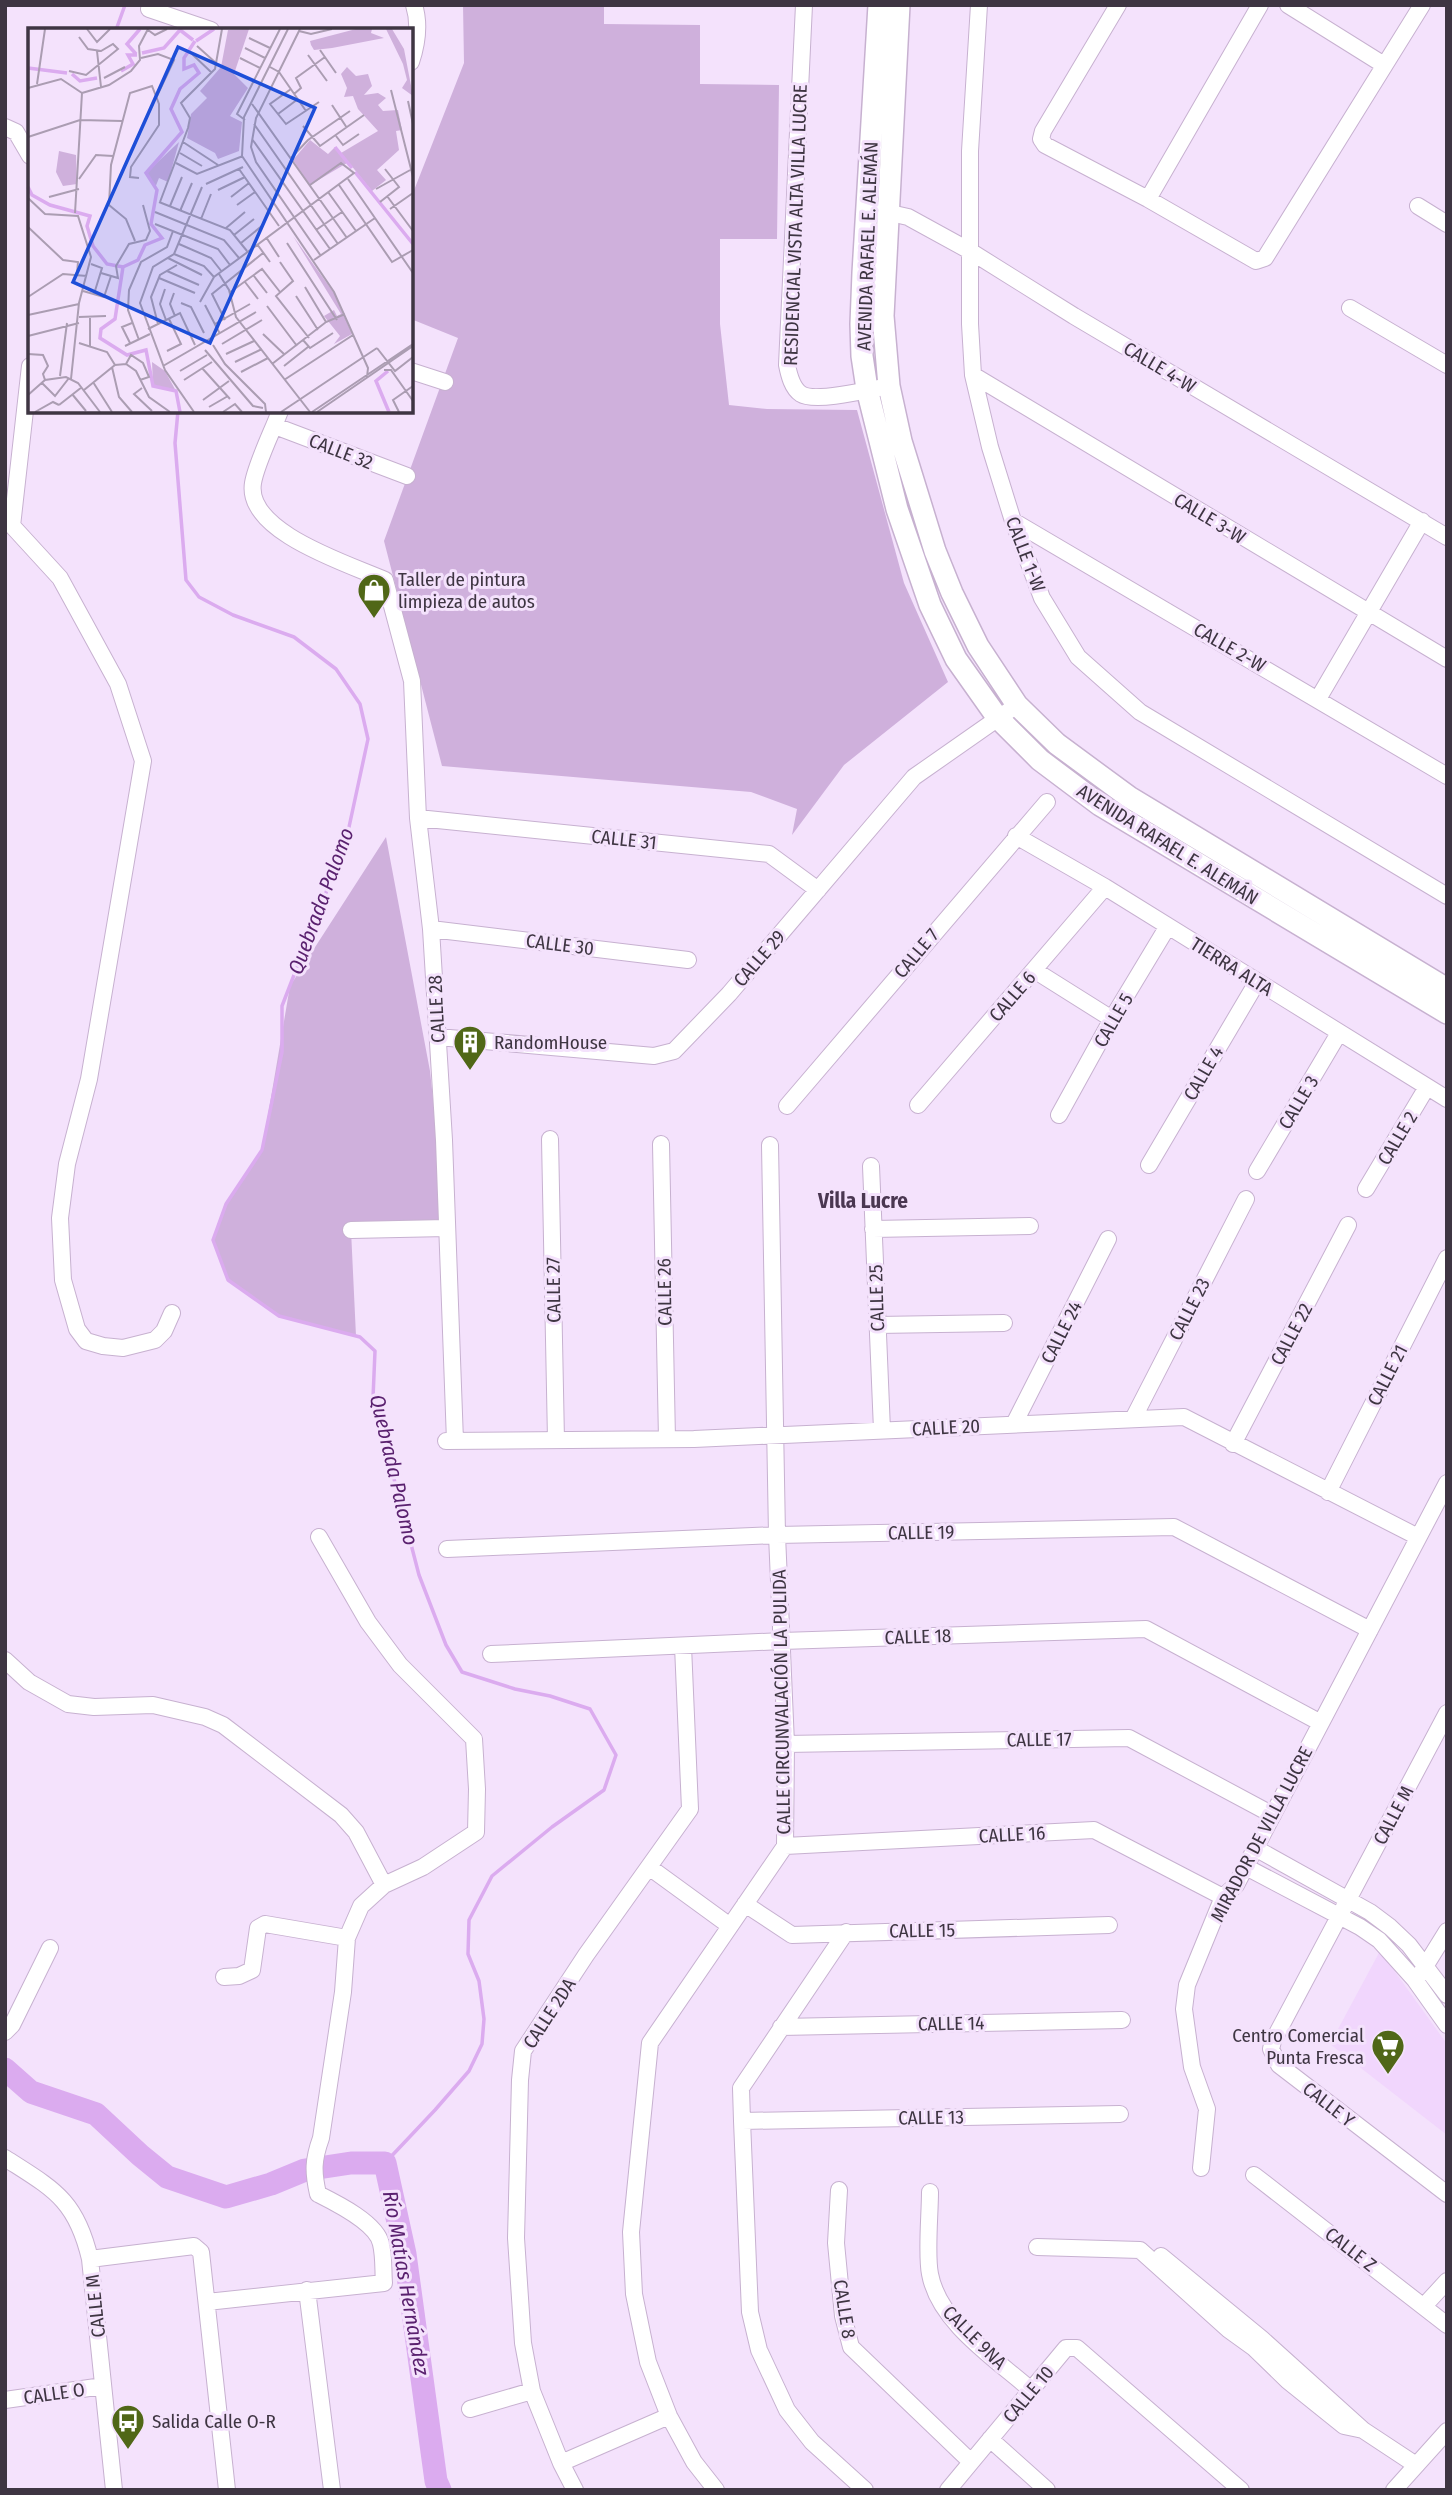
<svg xmlns="http://www.w3.org/2000/svg" width="1452" height="2495" font-family="'Fira Sans Condensed',sans-serif">
	<style>
		.built { fill: #f1d6fd }
		.green { fill: #cfb0dc }
		.lines { fill: none; stroke-linecap: round; stroke-linejoin: round }
		.stream { stroke: #dbabef; stroke-width: 3.5 }
		.river { stroke: #dbabef; stroke-width: 23 }
		.minor-casing { stroke: #c7b1d0; stroke-width: 18 }
		.major-casing { stroke: #c7b1d0; stroke-width: 24 }
		.minor { stroke: #fff; stroke-width: 16 }
		.major { stroke: #fff; stroke-width: 21 }
		.labels { text-anchor: middle; stroke-width: 6; stroke-linejoin: round; paint-order: stroke }
		.street-label { font-size: 19px; fill: #3e3542; stroke: #f4e2fc }
		.poi-label { font-size: 19px; fill: #3e3542; stroke: #f4e2fc; text-anchor: start }
		.water-label { font-size: 21px; font-style: italic; fill: #5a216f; stroke: #f4e2fc }
		.neighbourhood-label { font-size: 21px; font-weight: bold; fill: #4a3751; stroke: #f4e2fc }
		.inset-river { fill: none; stroke: #dbabef; stroke-width: 3.5 }
		.inset-road { fill: none; stroke: #ab9db2; stroke-width: 2 }
		.view { fill: #1d4ed8; fill-opacity: 0.15; stroke: #1d4ed8; stroke-width: 3.5 }
		.inset-edge { fill: none; stroke: #3e3542; stroke-width: 3.5 }
	</style>
	<rect width="100%" height="100%" fill="#f4e2fc"/>
	<!-- built -->
	<path class="built" d="M1380,1951L1447,2044V2135L1330,2044Z"/>
	<!-- green -->
	<path class="green" d="M463,5H604V24L700,25V84L779,85L777,239H720V324L729,405L767,409L857,410L904,583L948,682L844,765L792,835L797,809L751,792L442,766L384,541L458,338L411,319V198L464,63Z
		M386,837L430,1071L447,1228L351,1230L356,1336L279,1316L228,1280L213,1240L226,1204L262,1150L290,986Z"/>
	<g class="lines">
		<!-- stream -->
		<path class="stream" d="M116,30L125,5
			M178,411L175,443L186,580L199,597L233,615L294,637L336,669L360,704L368,739L346,841L282,1006V1052L262,1150L226,1204L213,1240L228,1280L279,1316L360,1337L375,1351L373,1398L419,1575L446,1645L462,1672L515,1689L550,1696L590,1709L616,1755L604,1790L552,1827L492,1876L469,1920L468,1954L479,1981L484,2019L482,2044L469,2071L435,2110L385,2163"/>
		<!-- river -->
		<path class="river" d="M5,2069L31,2092L96,2114L140,2155L167,2177L226,2197L271,2184L305,2170L351,2163H385L405,2254L436,2481L440,2490"/>
		<defs>
			<path id="minor" d="M804,5L787,365C789,375 792,388 801,394C815,403 872,389 889,386
				M979,5L970,151V324L973,375L990,447L1013,521L1042,598L1078,657L1140,712L1447,896
				M1118,5L1043,131L1041,139L1045,145L1148,199L1256,261L1265,258L1422,5
				M1288,5L1384,65
				M149,9L211,30
				M411,62C417,44 420,24 414,5
				M5,127L16,132L30,156
				M1148,199L1260,5
				M1418,206L1447,224
				M877,210L908,217L970,251L1074,316L1447,537
				M1350,308L1447,365
				M411,371L445,382
				M973,375L1447,659
				M280,411C273,430 256,464 253,483C245,532 349,564 385,580L412,681L418,818L431,929L444,1140L455,1441
				M275,426L407,476
				M5,518L60,578L118,684L143,761L89,1079L67,1164L60,1218L63,1280L77,1329L86,1341L103,1346L123,1348L155,1340L164,1331L172,1313
				M1013,521L1447,776
				M12,526L30,366
				M1318,699L1422,521
				M418,818L769,854L818,890
				M1016,836L1105,887L1447,1099
				M431,929L688,960
				M1034,970L1112,1019
				M438,1037L654,1056L674,1051L729,994L914,777L1017,705
				M918,1105L1105,887
				M787,1106L1047,802
				M1059,1115L1112,1019L1168,926
				M550,1139L556,1440
				M661,1144L667,1439
				M1149,1165L1257,982
				M871,1166L882,1430
				M1257,1171L1339,1033
				M1366,1189L1427,1087
				M873,1229L1030,1226
				M351,1230L447,1228
				M877,1325L1004,1323
				M1133,1419L1246,1199
				M1014,1424L1108,1239
				M446,1441L694,1439L1184,1417L1418,1537
				M1233,1444L1348,1225
				M1328,1492L1447,1258
				M447,1549L777,1535L1174,1527L1370,1630
				M491,1654L782,1641L1146,1629L1321,1723
				M5,1660L29,1682L68,1704L94,1707L153,1705L205,1717L223,1725L341,1815L356,1832L384,1885
				M1447,1713L1273,2041L1271,2049L1279,2065L1447,2194
				M786,1744L1129,1738L1273,1815
				M785,1846L1094,1830L1223,1897
				M1255,1848L1370,1912L1390,1927L1409,1945L1447,1995
				M649,1867L730,1926
				M1246,1867L1360,1927L1379,1940L1415,1980L1447,2025
				M745,1904L792,1935L1109,1925
				M846,1932L741,2088L742,2121L750,2312L759,2350L787,2410L812,2442L865,2490
				M1421,1973L1447,1931
				M224,1977L239,1976L252,1970L258,1928L265,1924L347,1938
				M781,2027L1122,2020
				M5,2032L12,2025L50,1948
				M742,2121L1120,2114
				M5,2158C53,2189 76,2199 90,2259L114,2490
				M1201,2168L1207,2109L1192,2067L1184,2009L1187,1985L1223,1897L1236,1885L1447,1483
				M1254,2175L1447,2325
				M839,2190L836,2243L843,2316L851,2347L971,2462
				M930,2192C930,2214 926,2254 930,2274C939,2323 996,2359 1031,2390
				M1037,2247L1140,2250L1229,2330L1254,2348L1288,2381L1344,2426L1363,2430
				M1161,2256L1262,2339L1363,2430L1416,2465
				M90,2259L194,2246L201,2252L227,2490
				M307,2290L332,2490
				M207,2302L384,2283C383,2270 384,2256 381,2244C377,2223 336,2203 318,2194C313,2172 313,2160 321,2138L343,1992L347,1938L361,1906L384,1885L423,1867L476,1832L477,1789L474,1739L400,1665L368,1622L319,1537
				M1424,2306L1447,2281
				M5,2400L103,2386
				M470,2409L532,2391
				M990,2439L1047,2490
				M561,2463L669,2416
				M575,2490L561,2463L532,2391L523,2343L516,2238L520,2080L523,2051L586,1955L690,1809L683,1646
				M716,2490L694,2462L669,2416L648,2362L634,2294L631,2232L650,2043L785,1846L786,1744L777,1535L770,1145
				M948,2490L1066,2348H1077L1241,2490
				M1394,2490L1447,2431"/>
			<path id="major" d="M879,5L863,273L861,324L862,356L867,389L897,509L930,605L956,659L997,717L1040,760L1100,805L1447,1013
				M899,5L883,316L889,386L901,441L935,551L952,593L978,646L1017,705L1057,744L1129,797L1447,989"/>
		</defs>
		<!-- minor casing -->
		<use href="#minor" class="minor-casing"/>
		<!-- major casing -->
		<use href="#major" class="major-casing"/>
		<!-- minor -->
		<use href="#minor" class="minor"/>
		<!-- major -->
		<use href="#major" class="major"/>
	</g>
	<!-- icons -->
	<defs>
		<symbol id="shop-pin" viewBox="-11 -11 22 30"><path d="M0 17L-7.5 6A9.5 9.5 0 1 1 7.5 6Z" fill="#506717" stroke="#f4e2fc"/><path d="M-5-2.5h2.3a2.7 3.5 0 0 1 5.4 0H5L5.5 6h-11ZM-1.5-2.5h3a1.5 2.3 0 0 0-3 0Z" fill="#fff"/></symbol>
		<symbol id="building-pin" viewBox="-11 -11 22 30"><path d="M0 17L-7.5 6A9.5 9.5 0 1 1 7.5 6Z" fill="#506717" stroke="#f4e2fc"/><path d="M-4-6H4V6H1V3H-1V6H-4ZM-2.5-4.3h1.7v1.8h-1.7ZM.8-4.3h1.7v1.8H.8ZM-2.5-1h1.7V.8h-1.7ZM.8-1h1.7V.8H.8Z" fill="#fff"/></symbol>
		<symbol id="supermarket-pin" viewBox="-11 -11 22 30"><path d="M0 17L-7.5 6A9.5 9.5 0 1 1 7.5 6Z" fill="#506717" stroke="#f4e2fc"/><path d="M-6-5.5h2.5l.6 2H6L4.5 2H-2.5L-4.4-4H-6ZM-1.5 3.2a1.3 1.3 0 1 0 .1 0ZM3 3.2a1.3 1.3 0 1 0 .1 0Z" fill="#fff"/></symbol>
		<symbol id="bus-pin" viewBox="-11 -11 22 30"><path d="M0 17L-7.5 6A9.5 9.5 0 1 1 7.5 6Z" fill="#506717" stroke="#f4e2fc"/><path d="M-5-6H5V4H4V6H2V4H-2V6H-4V4H-5ZM-3.5-4V0h7V-4ZM-3.5 1.2v1.5H-2V1.2ZM2 1.2v1.5H3.5V1.2Z" fill="#fff"/></symbol>
	</defs>
	<g fill-rule="evenodd">
		<use href="#shop-pin" x="355" y="571" width="38" height="52"/>
		<use href="#building-pin" x="451" y="1023" width="38" height="52"/>
		<use href="#supermarket-pin" x="1369" y="2027" width="38" height="52"/>
		<use href="#bus-pin" x="109" y="2402" width="38" height="52"/>
	</g>
	<g class="labels">
		<!-- street labels -->
		<g class="street-label">
			<text transform="translate(795 225) rotate(-88)" y="7">RESIDENCIAL VISTA ALTA VILLA LUCRE</text>
			<text transform="translate(867 246) rotate(-88)" y="7">AVENIDA RAFAEL E. ALEMÁN</text>
			<text transform="translate(1160 367) rotate(31)" y="7">CALLE 4-W</text>
			<text transform="translate(341 451) rotate(21)" y="7">CALLE 32</text>
			<text transform="translate(1210 518) rotate(31)" y="7">CALLE 3-W</text>
			<text transform="translate(1026 554) rotate(69)" y="7">CALLE 1-W</text>
			<text transform="translate(1230 647) rotate(30)" y="7">CALLE 2-W</text>
			<text transform="translate(624 839) rotate(6)" y="7">CALLE 31</text>
			<text transform="translate(1168 844) rotate(32)" y="7">AVENIDA RAFAEL E. ALEMÁN</text>
			<text transform="translate(560 944) rotate(7)" y="7">CALLE 30</text>
			<text transform="translate(916 953) rotate(-50)" y="7">CALLE 7</text>
			<text transform="translate(759 958) rotate(-49)" y="7">CALLE 29</text>
			<text transform="translate(1232 966) rotate(32)" y="7">TIERRA ALTA</text>
			<text transform="translate(1012 996) rotate(-49)" y="7">CALLE 6</text>
			<text transform="translate(436 1009) rotate(-93)" y="7">CALLE 28</text>
			<text transform="translate(1113 1020) rotate(-60)" y="7">CALLE 5</text>
			<text transform="translate(1203 1073) rotate(-60)" y="7">CALLE 4</text>
			<text transform="translate(1298 1102) rotate(-59)" y="7">CALLE 3</text>
			<text transform="translate(1397 1138) rotate(-59)" y="7">CALLE 2</text>
			<text transform="translate(553 1290) rotate(-91)" y="7">CALLE 27</text>
			<text transform="translate(664 1292) rotate(-91)" y="7">CALLE 26</text>
			<text transform="translate(876 1298) rotate(-92)" y="7">CALLE 25</text>
			<text transform="translate(1189 1309) rotate(-63)" y="7">CALLE 23</text>
			<text transform="translate(1061 1332) rotate(-63)" y="7">CALLE 24</text>
			<text transform="translate(1291 1334) rotate(-62)" y="7">CALLE 22</text>
			<text transform="translate(1387 1375) rotate(-63)" y="7">CALLE 21</text>
			<text transform="translate(946 1427) rotate(-3)" y="7">CALLE 20</text>
			<text transform="translate(921 1532) rotate(-1)" y="7">CALLE 19</text>
			<text transform="translate(918 1636) rotate(-2)" y="7">CALLE 18</text>
			<text transform="translate(781 1702) rotate(-91)" y="7">CALLE CIRCUNVALACIÓN LA PULIDA</text>
			<text transform="translate(1039 1739) rotate(-1)" y="7">CALLE 17</text>
			<text transform="translate(1393 1815) rotate(-62)" y="7">CALLE M</text>
			<text transform="translate(1012 1834) rotate(-3)" y="7">CALLE 16</text>
			<text transform="translate(1261 1834) rotate(-62)" y="7">MIRADOR DE VILLA LUCRE</text>
			<text transform="translate(922 1930) rotate(-1)" y="7">CALLE 15</text>
			<text transform="translate(549 2013) rotate(-57)" y="7">CALLE 2DA</text>
			<text transform="translate(951 2023) rotate(-1)" y="7">CALLE 14</text>
			<text transform="translate(1329 2104) rotate(38)" y="7">CALLE Y</text>
			<text transform="translate(931 2117) rotate(-1)" y="7">CALLE 13</text>
			<text transform="translate(1351 2249) rotate(38)" y="7">CALLE Z</text>
			<text transform="translate(95 2306) rotate(-96)" y="7">CALLE M</text>
			<text transform="translate(845 2309) rotate(81)" y="7">CALLE 8</text>
			<text transform="translate(975 2337) rotate(45)" y="7">CALLE 9NA</text>
			<text transform="translate(54 2393) rotate(-8)" y="7">CALLE O</text>
			<text transform="translate(1028 2394) rotate(-50)" y="7">CALLE 10</text>
		</g>
		<!-- poi labels -->
		<g class="poi-label">
			<text x="398" y="586">Taller de pintura<tspan x="398" dy="22">limpieza de autos</tspan></text>
			<text x="494" y="1049">RandomHouse</text>
			<text x="1364" y="2042" text-anchor="end">Centro Comercial<tspan x="1364" dy="22">Punta Fresca</tspan></text>
			<text x="152" y="2428">Salida Calle O-R</text>
		</g>
		<!-- water labels -->
		<g class="water-label">
			<text transform="translate(321 901) rotate(-70)" y="7">Quebrada Palomo</text>
			<text transform="translate(394 1470) rotate(77)" y="7">Quebrada Palomo</text>
			<text transform="translate(406 2283) rotate(80)" y="7">Río Matías Hernández</text>
		</g>
		<!-- neighbourhood labels -->
		<g class="neighbourhood-label">
			<text x="863" y="1208">Villa Lucre</text>
		</g>
	</g>
	<!-- overview -->
	<g transform="translate(28 28)">
		<rect width="385" height="385" fill="#f4e2fc"/>
		<path d="M221,1L206,46L220,60L202,88L214,94L211,123L190,131L187,125L159,110L163,86L179,70L172,63L193,39L200,2ZM328,1H344L343,5L356,10L304,20L286,22L283,17L282,13ZM358,1H364L376,21L385,68L374,60L379,52L375,36ZM319,39L328,48L340,46L344,58L336,67L350,65L358,70L350,77L355,83L370,82L374,102L368,103L371,122L349,142L358,152L344,163L313,125L350,103L330,81L325,68L316,69L319,60L313,46ZM282,112L300,126L307,119L319,135L282,157L265,132ZM151,114L140,154L131,150L127,160L118,145ZM31,123L48,127L49,156L35,158L28,144ZM265,208L306,265L324,306L306,316L312,308L296,288L306,282L309,288L313,286ZM124,334L137,343L148,363L125,358Z" fill="#cfb0dc"/>
		<path class="inset-river" d="M168,13L186,1M114,25L136,20L152,2L165,12M108,26L99,16L112,1M0,40L39,45M93,43L105,36L100,27H109M44,46L52,53L69,50M307,119L324,140M327,144L385,216M0,159L4,167L22,177L62,188L59,198L65,218L79,236L95,239L87,291L73,301L72,310L99,327L118,322L125,358L148,363L152,384M95,239L110,232L117,217L134,210L123,196L129,162L118,145L154,104L143,81L152,61L171,45L166,37L156,41V30L167,13M360,343L348,353L361,384"/>
		<path class="inset-road" d="M59,1L69,14L82,1M260,1L216,89L214,128L306,264L340,340L339,349M272,1L228,90L223,119L228,134L293,228M120,2L127,7L139,1M271,3L283,6L304,1M221,10L242,20M169,18L188,35M217,20L237,30M292,22L308,45M69,23L73,59M164,26L184,45M280,27L299,53M113,30L130,26L146,32L129,68M212,30L232,40M242,39L251,44L278,83M41,43L58,47L90,21L85,16L73,23L60,21L51,9M76,50L97,39M9,56L17,1M0,60L33,51L54,65M263,61L242,76L258,96L291,74M363,62L385,149M54,65L81,57L103,43L112,32L111,18L120,1M266,66L273,60L268,50L297,29M380,73L385,96M224,76L319,210M304,77L319,100M250,86L270,71M217,92L209,86L252,1M226,96L310,216M275,98L292,118L336,87M308,108L315,117L331,106M0,109L52,92L94,93M224,111L302,221M155,114L190,137M152,125L174,138M263,130L280,112L322,83M148,135L169,146L215,128M211,141L251,198M51,151L68,127L85,128M320,151L385,245M178,156L215,139M311,157L364,234L385,222M348,161L384,141M190,162L217,149M300,164L328,203M359,168L385,203M21,169L51,161M203,169L221,155M0,170L17,186L50,188L63,229L51,275L43,351M131,174L202,202L219,223M132,174L160,100L162,90L153,75L187,41L194,1M352,174L371,159L357,141M209,177L227,164M142,178L154,149M362,181L385,165M152,183L164,155M127,184L196,212L211,230M47,185L54,65M173,191L183,166M127,196L190,221L202,237M0,199L35,232L50,234L49,245M198,200L217,184M288,202L314,184M206,207L226,191M238,209L251,229M107,213L98,191L81,177L83,137L102,65L124,58L131,76V97L103,139L102,149L111,150M213,215L235,197M259,215L309,292M151,216L183,230L194,244M229,216L242,234M146,226L176,238L186,249M140,230L174,247M286,232L347,190M252,234L265,253L248,268L281,310M63,236L74,240L66,266M139,243L171,257M73,245L90,250L88,238L101,216L118,212L122,203L115,177M191,246L201,262L208,289L282,384M226,248L239,265M131,250L167,265M217,254L230,271M277,259L298,294M137,261L132,276L138,292M55,263L76,269L83,248M146,265L142,276L147,288M201,265L234,241L252,264M268,268L290,302M0,269L35,246L59,248M172,274L186,249L326,145L313,135L282,157M153,275L163,279L176,305M177,277L192,306M239,278L269,318M0,287L51,276M51,289L78,288M197,292L184,266L235,225M130,296L123,269L132,247L149,237M187,296L222,276M120,301L152,285L167,317M235,306L257,327M0,308L51,295M111,312L100,282L101,262L113,234L139,219L145,203M275,312L282,320L305,305M51,315L79,324L87,337M102,315L94,299L104,295M194,316L234,292M185,317L197,336L237,376L238,384M62,318V289M97,318L122,306M349,320L367,343L385,329M177,322L225,378L235,380M139,323L153,316L141,291M0,326L15,327L20,338L15,346L17,352M198,326L226,313M207,334L234,321M98,336L103,327L115,335L121,349L112,352M244,336L298,294L317,286M135,338L228,284M256,338L280,319M84,339L91,369L104,384M174,340L202,371M356,342H363L385,373M152,343L179,327M213,344L240,330M32,348L39,295M156,352L184,334M256,352L325,307M65,354L84,384M14,355L27,368L41,350M114,360L106,366L124,383M56,362L87,337L98,336L108,343L121,369L142,384M44,366L58,383M0,367L17,352L38,349L50,355L72,384M175,372L201,353M31,377L54,359M181,379L200,368M7,384L25,374L31,377M166,384L137,342L112,275L125,239L146,226L174,159M195,384L207,376L214,384M253,384L349,320M284,384L385,316M289,384L385,318M371,384L365,372L385,358"/>
		<path class="view" d="M150,19L287,80L182,315L45,254Z"/>
		<rect width="385" height="385" class="inset-edge"/>
	</g>
	<!-- border -->
	<rect width="1452" height="2495" fill="none" stroke="#3e3542" stroke-width="14"/>
</svg>
